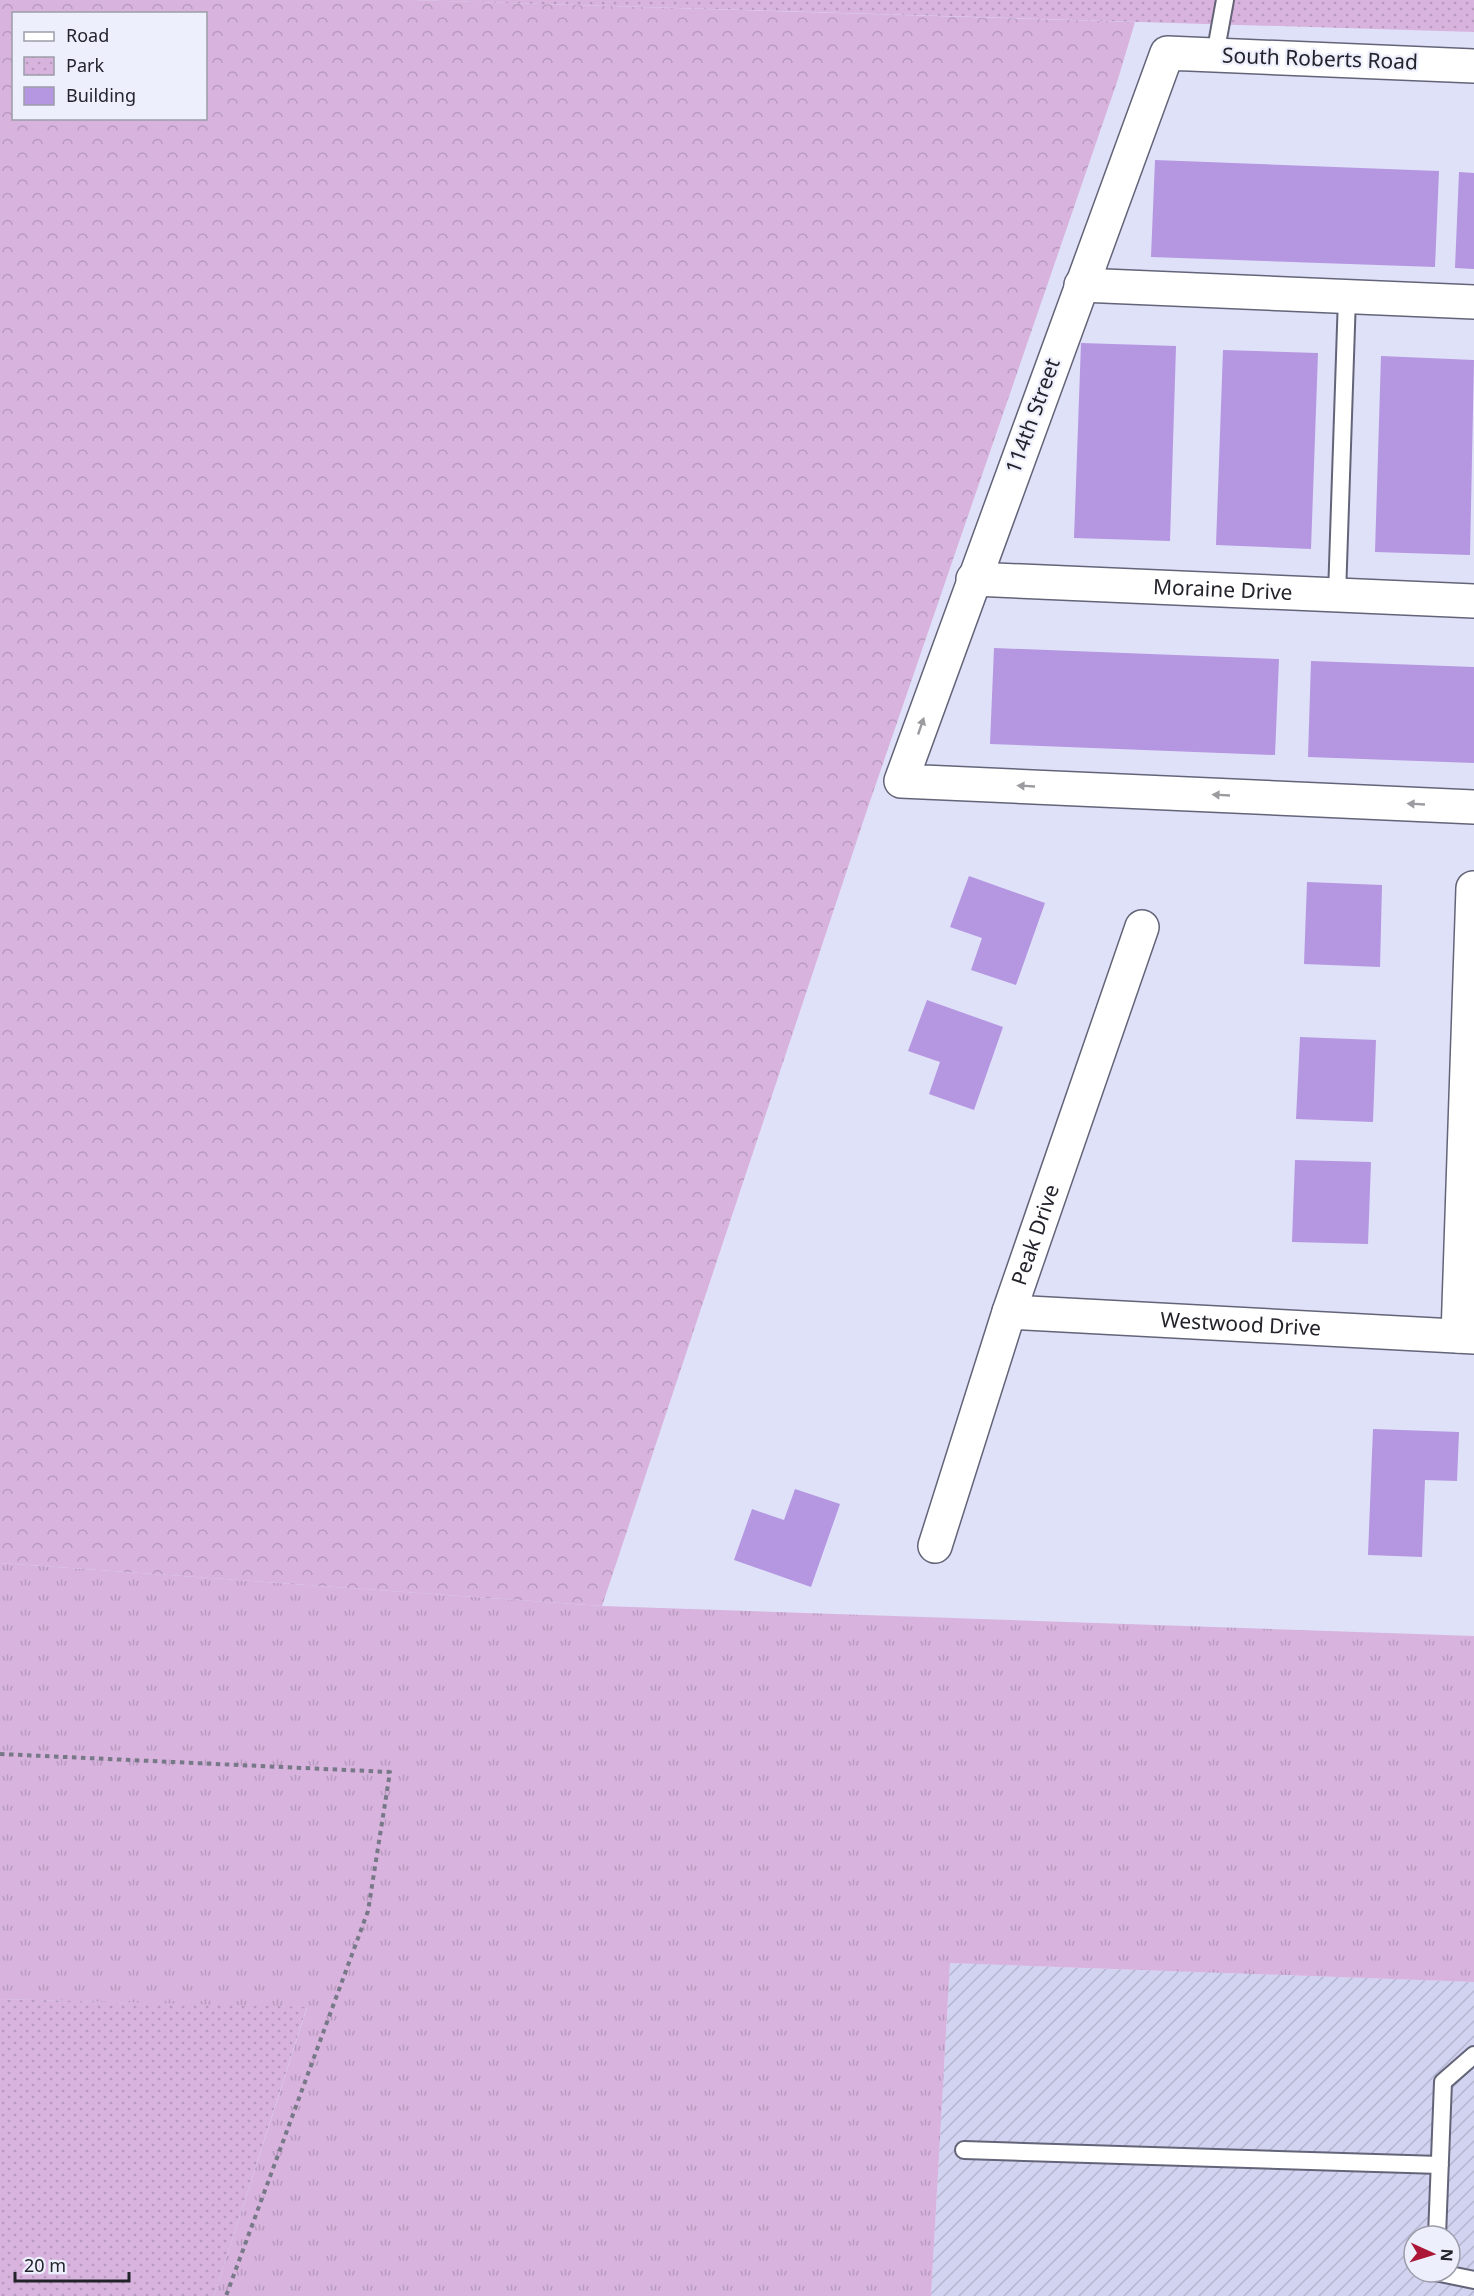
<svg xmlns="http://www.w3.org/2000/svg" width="1474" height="2296" font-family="'Noto Sans',sans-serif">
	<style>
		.industrial { fill: url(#industrial-furrows); fill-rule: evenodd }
		.grass { fill: url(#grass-tufts) }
		.forest { fill: url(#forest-crowns); fill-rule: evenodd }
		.park { fill: url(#park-dots) }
		.building { fill: #b596e1 }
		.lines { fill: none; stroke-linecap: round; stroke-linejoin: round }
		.lane-casing { stroke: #636478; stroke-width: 20 }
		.street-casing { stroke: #636478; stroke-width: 36 }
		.path { stroke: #787988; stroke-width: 4; stroke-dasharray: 4.5 4.5; stroke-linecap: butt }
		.lane { stroke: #fff; stroke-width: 16 }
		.street { stroke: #fff; stroke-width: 33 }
		.oneway { fill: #9c9ca0 }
		.labels { text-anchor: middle; stroke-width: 4.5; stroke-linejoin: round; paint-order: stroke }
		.street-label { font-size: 21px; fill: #23232c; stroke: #eeeffd }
	</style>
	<defs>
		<pattern id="industrial-furrows" width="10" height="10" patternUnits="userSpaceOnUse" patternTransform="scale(1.5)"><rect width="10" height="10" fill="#d2d3f1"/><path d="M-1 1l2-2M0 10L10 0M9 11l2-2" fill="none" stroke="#b4b5cf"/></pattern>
		<pattern id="grass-tufts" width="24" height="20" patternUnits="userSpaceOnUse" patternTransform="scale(1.5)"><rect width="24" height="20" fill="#d7b3de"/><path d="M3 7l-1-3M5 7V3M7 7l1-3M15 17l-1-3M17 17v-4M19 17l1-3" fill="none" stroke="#b89abf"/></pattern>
		<pattern id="forest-crowns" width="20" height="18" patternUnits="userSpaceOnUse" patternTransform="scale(1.5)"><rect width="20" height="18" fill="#d7b3de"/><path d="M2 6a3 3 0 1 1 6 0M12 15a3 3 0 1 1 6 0" fill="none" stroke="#b89abf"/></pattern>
		<pattern id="park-dots" width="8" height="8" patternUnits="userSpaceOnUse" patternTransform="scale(1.5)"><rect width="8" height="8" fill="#d7b3de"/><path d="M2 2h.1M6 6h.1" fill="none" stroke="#b89abf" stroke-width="1.8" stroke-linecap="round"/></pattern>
	</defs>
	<rect width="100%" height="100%" fill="#dfe1f8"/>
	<!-- industrial -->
	<path class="industrial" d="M950,1963L1474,1982V2296H931ZM1414,2236H1450V2272H1414Z"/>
	<!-- grass -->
	<path class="grass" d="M0,1563L602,1606L1474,1636V1982L950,1963L931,2296H214L307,2008L0,1999Z"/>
	<!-- forest -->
	<path class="forest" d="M0,0H412L1135,22L1118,79L868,807L602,1606L0,1563ZM14,14H206V118H14Z"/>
	<!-- park -->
	<path class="park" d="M412,0H1474V32Z
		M0,1999L307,2007L214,2296H0Z"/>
	<!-- building -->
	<path class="building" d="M1155,160L1439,171L1435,267L1151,257Z
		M1459,172L1474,173V269L1455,268Z
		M1081,343L1176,346L1170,541L1074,538Z
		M1223,350L1318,353L1311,549L1216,545Z
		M1381,356L1474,360L1470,555L1375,552Z
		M994,648L1279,659L1275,755L990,744Z
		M1311,661L1474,667V763L1308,757Z
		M969,876L1045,903L1016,985L971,970L982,938L950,927Z
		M1307,882L1382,885L1380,967L1304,964Z
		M927,1000L1003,1027L974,1110L929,1094L940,1062L908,1051Z
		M1300,1037L1376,1040L1373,1122L1296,1119Z
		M1295,1160L1371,1162L1368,1244L1292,1242Z
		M1373,1429L1459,1432L1457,1481L1425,1480L1422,1557L1368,1555Z
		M795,1489L840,1504L811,1587L734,1560L752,1509L784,1520Z"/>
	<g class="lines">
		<defs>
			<path id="lane" d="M1215,55L1225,0
				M1337,595L1347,297
				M964,2150L1440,2165
				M1437,2236L1443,2082L1474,2055
				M1435,2272L1474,2280"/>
			<g id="street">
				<path d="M1474,66L1167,53L901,781L1474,807"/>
				<path d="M1081,285L1474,302"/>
				<path id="s1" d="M973,579L1474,601"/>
				<path id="s2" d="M1009,1312L1474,1337"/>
				<path d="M1458,1336L1473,888"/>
				<path id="s3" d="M935,1546L1009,1312L1142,927"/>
			</g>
		</defs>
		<!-- lane casing -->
		<use href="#lane" class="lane-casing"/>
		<!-- street casing -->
		<use href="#street" class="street-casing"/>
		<!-- path -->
		<path class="path" d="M0,1754L390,1772L368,1911L226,2296"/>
		<!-- lane -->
		<use href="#lane" class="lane"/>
		<!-- street -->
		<use href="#street" class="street"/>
	</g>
	<!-- one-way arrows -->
	<defs><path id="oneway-solid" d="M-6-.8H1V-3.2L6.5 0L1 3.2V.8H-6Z" transform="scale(1.5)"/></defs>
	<g class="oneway">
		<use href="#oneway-solid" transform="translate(921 726) rotate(-71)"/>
		<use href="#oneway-solid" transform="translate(1026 786) rotate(-177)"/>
		<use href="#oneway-solid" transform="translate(1221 795) rotate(-177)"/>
		<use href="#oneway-solid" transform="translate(1416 804) rotate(-177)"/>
	</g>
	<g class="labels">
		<!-- street labels -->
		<g class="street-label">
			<text transform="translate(1320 59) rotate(2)" y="7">South Roberts Road</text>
			<text transform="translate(1033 416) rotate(-70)" y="7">114th Street</text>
			<text dy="7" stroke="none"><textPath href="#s1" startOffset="250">Moraine Drive</textPath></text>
			<text dy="7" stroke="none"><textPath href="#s3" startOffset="327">Peak Drive</textPath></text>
			<text dy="7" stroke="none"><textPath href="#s2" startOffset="232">Westwood Drive</textPath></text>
		</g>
	</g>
	<!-- legend -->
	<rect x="12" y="12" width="195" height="108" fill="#eeeffd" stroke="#9d9da9" stroke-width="1.5"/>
	<rect x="24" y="32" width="30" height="9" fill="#ffffff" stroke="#9d9da9" stroke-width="1.5"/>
	<text x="66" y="42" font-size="18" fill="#23232c">Road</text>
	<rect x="24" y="57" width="30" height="18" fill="url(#park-dots)" stroke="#9d9da9" stroke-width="1.5"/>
	<text x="66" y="72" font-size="18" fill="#23232c">Park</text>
	<rect x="24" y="87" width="30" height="18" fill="#b596e1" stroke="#9d9da9" stroke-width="1.5"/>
	<text x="66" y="102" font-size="18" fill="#23232c">Building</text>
	<!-- north arrow -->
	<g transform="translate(1432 2254) rotate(94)"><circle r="28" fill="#eeeffd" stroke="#9d9da9" stroke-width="1.5"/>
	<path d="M0-4.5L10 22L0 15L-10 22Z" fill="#ac1737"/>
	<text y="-9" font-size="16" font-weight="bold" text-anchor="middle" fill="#23232c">N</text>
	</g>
	<!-- scale -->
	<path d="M15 2272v9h114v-9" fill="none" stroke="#23232c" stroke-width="3"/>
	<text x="24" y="2272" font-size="18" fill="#23232c" stroke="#eeeffd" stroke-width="4.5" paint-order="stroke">20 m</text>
</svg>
